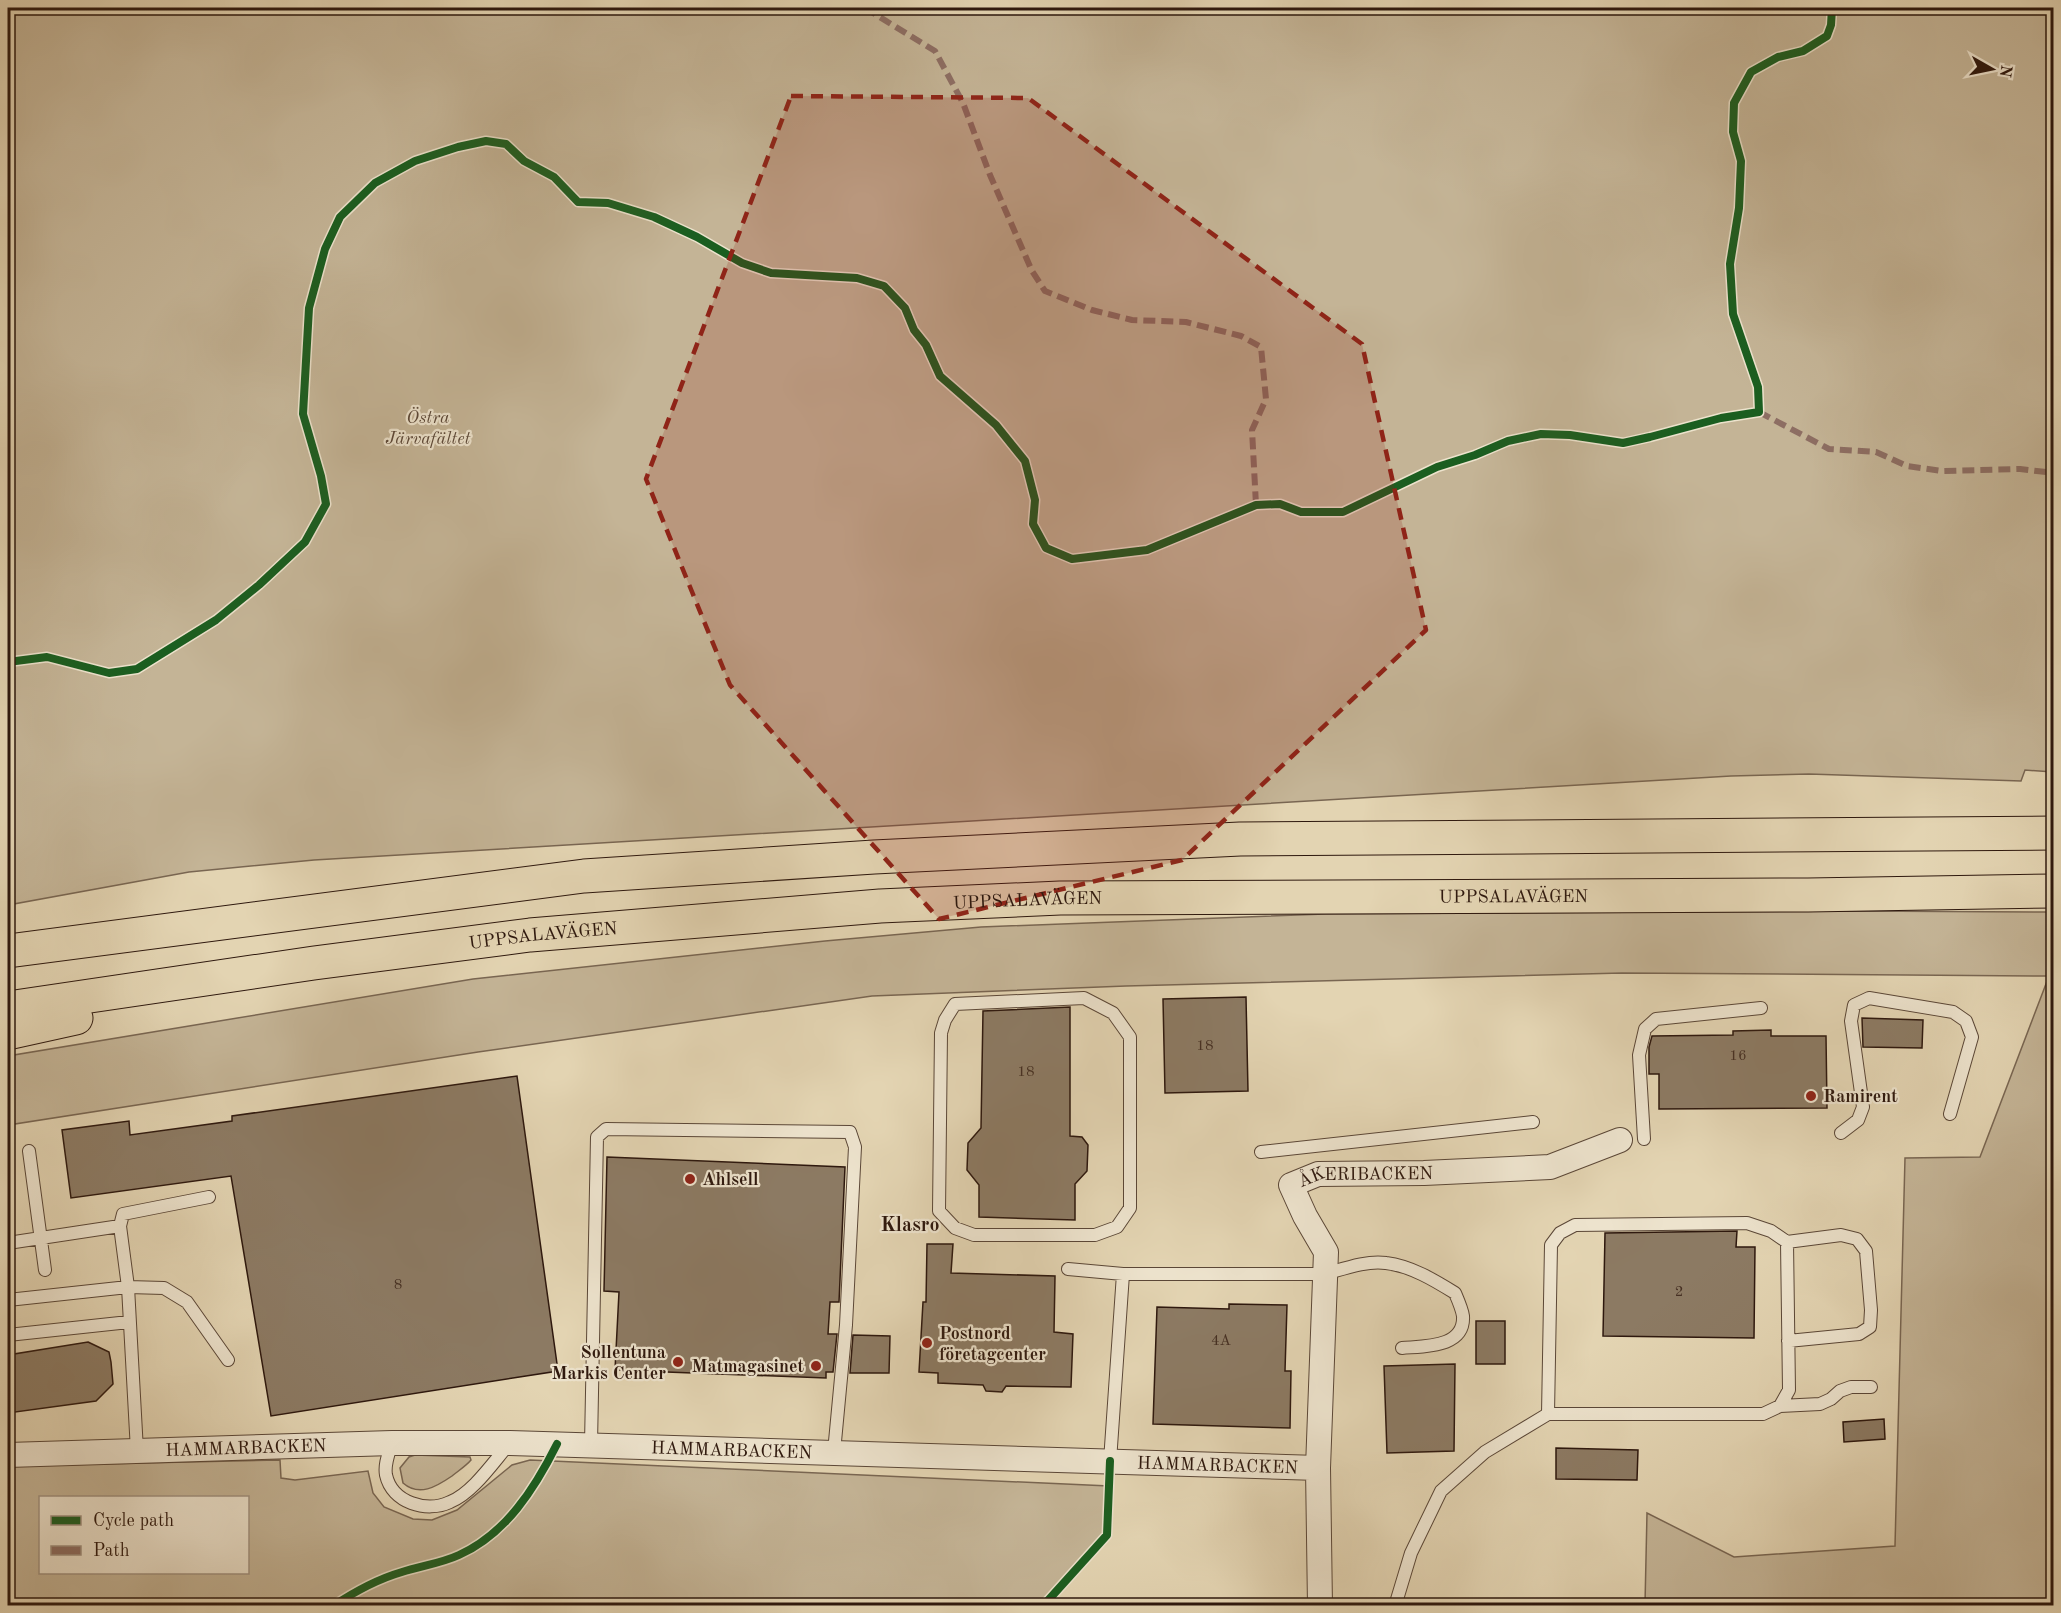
<svg xmlns="http://www.w3.org/2000/svg" width="2061" height="1613" font-family="'Old Standard TT',serif">
	<style>
		.green { fill: #c4b496; stroke: #796652; stroke-width: 1.5; fill-rule: evenodd }
		.building { fill: #8c7a63; stroke: #2e180e; stroke-width: 1.5 }
		.lines { fill: none; stroke-linecap: round; stroke-linejoin: round }
		.lane-casing { stroke: #5b4737; stroke-width: 14 }
		.street-casing { stroke: #5b4737; stroke-width: 26 }
		.highway-casing { stroke: #2e180e; stroke-width: 35 }
		.lane { stroke: #ede3cd; stroke-width: 12 }
		.street { stroke: #ede3cd; stroke-width: 24 }
		.highway { stroke: #e3d4b2; stroke-width: 33 }
		.quiet { stroke: #8d6e63; stroke-width: 6; stroke-dasharray: 12 6; stroke-linecap: butt }
		.cycleway-casing { stroke: #ede3cd; stroke-width: 11 }
		.cycleway { stroke: #1b5e20; stroke-width: 8 }
		.marked { fill: #8f2418; fill-opacity: 0.2; stroke: #8f2418; stroke-width: 4.5; stroke-dasharray: 12 8; stroke-linejoin: round }
		.poi-dot { fill: #8f2418; stroke: #ede3cd; stroke-width: 2 }
		.labels { text-anchor: middle; stroke-width: 4.5; stroke-linejoin: round; paint-order: stroke }
		.number-label { font-size: 15px; fill: #463023 }
		.park-label { font-size: 18px; font-style: italic; fill: #5b4737; stroke: #ede3cd }
		.street-label { font-size: 18px; fill: #2e180e; stroke: #ede3cd }
		.poi-label { font-size: 18px; font-weight: bold; fill: #2e180e; stroke: #ede3cd; text-anchor: start }
		.neighbourhood-label { font-size: 20px; font-weight: bold; fill: #2e180e; stroke: #ede3cd }
	</style>
	<rect width="100%" height="100%" fill="#e3d4b2"/>
	<filter id="stains"><feTurbulence type="fractalNoise" baseFrequency=".00333" numOctaves="4"/><feColorMatrix values="0 0 0 0 .2 0 0 0 0 .09 0 0 0 0 .02 0 0 0 .5 -.17"/></filter>
	<radialGradient id="worn" r=".72"><stop offset=".6" stop-color="#630" stop-opacity="0"/><stop offset="1" stop-color="#630" stop-opacity=".3"/></radialGradient>
	<!-- green -->
	<path class="green" d="M8,8H2053V772L2025,770L2021,781L1809,774L1731,776L314,860L189,872L8,905Z
		M1854,911L2053,912V1605L1645,1604L1647,1513L1734,1557L1895,1546L1905,1158L1980,1157L2049,976L1622,973L1126,986L872,996L478,1052L8,1125V1056L473,979L825,941L981,927L1325,914Z
		M415,1455L470,1457L471,1460C466,1466 458,1471 452,1476C436,1487 419,1497 403,1483L400,1468L409,1457Z
		M280,1460L281,1478L295,1480L368,1471L373,1493L384,1507L413,1519L432,1520L457,1510L512,1465L530,1460L1109,1486L1107,1535L1043,1605H8V1466ZM40,1498H248V1572H40Z"/>
	<!-- building -->
	<path class="building" d="M1246,997L1248,1091L1165,1093L1163,999Z
		M1070,1007V1136L1082,1137L1088,1145L1087,1171L1075,1184V1220L979,1217V1185L967,1170L968,1143L981,1128L983,1011Z
		M1862,1018L1923,1020L1922,1048L1863,1047Z
		M1771,1030V1036H1826L1827,1108L1659,1109V1074H1649V1047L1652,1036L1733,1035V1031Z
		M517,1076L558,1371L271,1416L231,1176L71,1198L62,1130L129,1121L130,1135L232,1121V1116Z
		M607,1157L845,1167L839,1302H830L828,1334H837L833,1372H826V1378L615,1370L619,1292L604,1291Z
		M1737,1231L1736,1247H1755L1754,1338L1603,1336L1605,1233Z
		M927,1244H953L951,1273L1055,1276L1054,1332L1073,1334L1071,1387L1006,1386L1002,1392L986,1391L983,1385L938,1383V1373L919,1372L923,1302H926Z
		M1229,1304L1287,1305L1285,1371H1291L1290,1428L1153,1424L1157,1307L1229,1309Z
		M1476,1321H1505V1364H1476Z
		M853,1335L890,1336L889,1373H850Z
		M88,1342L109,1352L111,1362L113,1384L96,1401L8,1413V1355Z
		M1455,1364L1454,1451L1387,1453L1384,1366Z
		M1884,1419L1885,1439L1844,1442L1843,1422Z
		M1556,1448L1638,1450L1637,1480L1556,1479Z"/>
	<g class="lines">
		<defs>
			<path id="lane" d="M1084,998L1113,1013L1130,1037V1208L1117,1227L1095,1235H974L955,1228L939,1211L941,1033L945,1020L955,1004Z
				M1841,1133L1858,1120L1863,1107L1851,1021L1854,1005L1869,998L1953,1012L1966,1021L1972,1037L1950,1114
				M1644,1139L1639,1055L1645,1029L1656,1019L1761,1008
				M29,1151L45,1270
				M1261,1152L1533,1122
				M120,1226L123,1214L209,1197
				M1787,1242L1841,1235L1857,1239L1866,1251L1871,1310L1870,1327L1859,1334L1788,1341
				M8,1243L120,1226L128,1287L137,1451
				M1068,1269L1123,1274H1325C1343,1269 1367,1260 1386,1263C1411,1266 1434,1280 1455,1293C1458,1300 1462,1309 1463,1316C1465,1348 1424,1346 1402,1348
				M8,1300L128,1287L164,1288L187,1302L228,1360
				M8,1335L129,1322
				M1780,1406L1820,1404L1831,1399L1840,1391L1851,1387H1871
				M392,1443C389,1453 384,1464 386,1475C392,1503 427,1513 450,1502C473,1493 494,1461 510,1443
				M591,1444L597,1137L606,1129L850,1132L855,1147L846,1325L834,1452
				M1110,1461L1123,1274
				M1395,1606L1411,1553L1441,1491L1485,1452L1548,1414H1763L1780,1406L1789,1390L1787,1242L1771,1231L1747,1223L1575,1225L1560,1233L1551,1245L1548,1414"/>
			<g id="street">
				<path id="s1" d="M8,1455L392,1443H510L1318,1468L1320,1606"/>
				<path id="s2" d="M1318,1468L1326,1252L1305,1216L1291,1185L1318,1174L1424,1173L1550,1167L1620,1140"/>
			</g>
			<g id="highway">
				<path d="M8,951L584,876L874,857L1240,839L2054,833"/>
				<path id="s3" d="M8,1008L314,963L530,935L880,906L1060,898L1808,895L2054,891"/>
				<path d="M8,1033L76,1018"/>
			</g>
		</defs>
		<!-- lane casing -->
		<use href="#lane" class="lane-casing"/>
		<!-- street casing -->
		<use href="#street" class="street-casing"/>
		<!-- highway casing -->
		<use href="#highway" class="highway-casing"/>
		<!-- lane -->
		<use href="#lane" class="lane"/>
		<!-- street -->
		<use href="#street" class="street"/>
		<!-- highway -->
		<use href="#highway" class="highway"/>
		<!-- quiet -->
		<path class="quiet" d="M865,8L935,51L963,103L990,175L1032,271L1045,291L1092,310L1132,320L1186,322L1241,336L1261,347L1266,399L1252,430L1256,505
			M1759,412L1829,449L1876,452L1907,466L1942,471L2020,469L2054,473"/>
		<defs>
			<path id="cycleway" d="M8,662L47,657L109,673L137,669L216,620L259,585L305,542L326,504L321,476L303,414L309,308L325,249L340,217L375,183L415,161L458,147L486,141L506,144L524,161L554,177L578,202L608,203L654,217L697,237L742,263L771,273L857,278L884,286L905,308L914,330L926,345L940,376L996,425L1025,461L1035,500L1033,524L1046,548L1072,559L1147,550L1256,505L1280,504L1301,512H1343L1437,467L1475,455L1508,441L1541,434L1570,435L1623,443L1650,437L1721,418L1759,412L1758,387L1733,314L1730,264L1739,208L1741,161L1733,132L1734,103L1751,72L1778,57L1803,51L1827,36L1831,25L1832,8
				M333,1606C354,1592 378,1579 402,1572C421,1566 442,1563 459,1555C506,1534 535,1488 557,1444
				M1043,1606L1107,1535L1110,1461"/>
		</defs>
		<!-- cycleway casing -->
		<use href="#cycleway" class="cycleway-casing"/>
		<!-- cycleway -->
		<use href="#cycleway" class="cycleway"/>
	</g>
	<!-- marked area -->
	<path class="marked" d="M791,96L1028,98L1362,344L1426,630L1182,860L939,919L730,685L646,479Z"/>
	<!-- markers -->
	<g class="poi-dot">
		<circle cx="1811" cy="1096" r="6"/>
		<circle cx="690" cy="1179" r="6"/>
		<circle cx="927" cy="1343" r="6"/>
		<circle cx="678" cy="1362" r="6"/>
		<circle cx="816" cy="1366" r="6"/>
	</g>
	<g class="labels">
		<!-- number labels -->
		<g class="number-label">
			<text x="1205" y="1050">18</text>
			<text x="1738" y="1060">16</text>
			<text x="1026" y="1076">18</text>
			<text x="398" y="1289">8</text>
			<text x="1679" y="1296">2</text>
			<text x="1221" y="1345">4A</text>
		</g>
		<!-- park labels -->
		<g class="park-label">
			<text x="428" y="423">Östra<tspan x="428" dy="21">Järvafältet</tspan></text>
		</g>
		<!-- street labels -->
		<g class="street-label">
			<text dy="6" stroke="none"><textPath href="#s3" startOffset="1512">UPPSALAVÄGEN</textPath></text>
			<text dy="6" stroke="none"><textPath href="#s3" startOffset="1026">UPPSALAVÄGEN</textPath></text>
			<text dy="6" stroke="none"><textPath href="#s3" startOffset="540">UPPSALAVÄGEN</textPath></text>
			<text dy="6" stroke="none"><textPath href="#s2" startOffset="368">ÅKERIBACKEN</textPath></text>
			<text dy="6" stroke="none"><textPath href="#s1" startOffset="238">HAMMARBACKEN</textPath></text>
			<text dy="6" stroke="none"><textPath href="#s1" startOffset="724">HAMMARBACKEN</textPath></text>
			<text dy="6" stroke="none"><textPath href="#s1" startOffset="1210">HAMMARBACKEN</textPath></text>
		</g>
		<!-- poi labels -->
		<g class="poi-label">
			<text x="1823" y="1102">Ramirent</text>
			<text x="702" y="1185">Ahlsell</text>
			<text x="939" y="1339">Postnord<tspan x="939" dy="21">företagcenter</tspan></text>
			<text x="666" y="1358" text-anchor="end">Sollentuna<tspan x="666" dy="21">Markis Center</tspan></text>
			<text x="804" y="1372" text-anchor="end">Matmagasinet</text>
		</g>
		<!-- neighbourhood labels -->
		<g class="neighbourhood-label">
			<text x="910" y="1231">Klasro</text>
		</g>
	</g>
	<!-- margin -->
	<rect width="2061" height="1613" fill="none" stroke="#e3d4b2" stroke-width="30"/>
	<rect x="9" y="9" width="2043" height="1595" fill="none" stroke="#2e180e" stroke-width="3"/>
	<rect x="15" y="15" width="2031" height="1583" fill="none" stroke="#2e180e" stroke-width="1.5"/>
	<!-- legend -->
	<rect x="39" y="1496" width="210" height="78" fill="#ede3cd" stroke="#a19281" stroke-width="1.5"/>
	<rect x="51" y="1516" width="30" height="9" fill="#1b5e20" stroke="#a19281" stroke-width="1.5"/>
	<text x="93" y="1526" font-size="18" fill="#2e180e">Cycle path</text>
	<rect x="51" y="1546" width="30" height="9" fill="#8d6e63" stroke="#a19281" stroke-width="1.5"/>
	<text x="93" y="1556" font-size="18" fill="#2e180e">Path</text>
	<!-- north arrow -->
	<g transform="translate(1992 69) rotate(99)" stroke="#ede3cd" stroke-width="4.5" paint-order="stroke">
	<path d="M0-4.5L10 22L0 15L-10 22Z" fill="#2e180e"/>
	<text y="-9" font-size="16" font-weight="bold" text-anchor="middle" fill="#2e180e">N</text>
	</g>
	<rect width="100%" height="100%" filter="url(#stains)"/>
	<rect width="100%" height="100%" fill="url(#worn)"/>
</svg>
